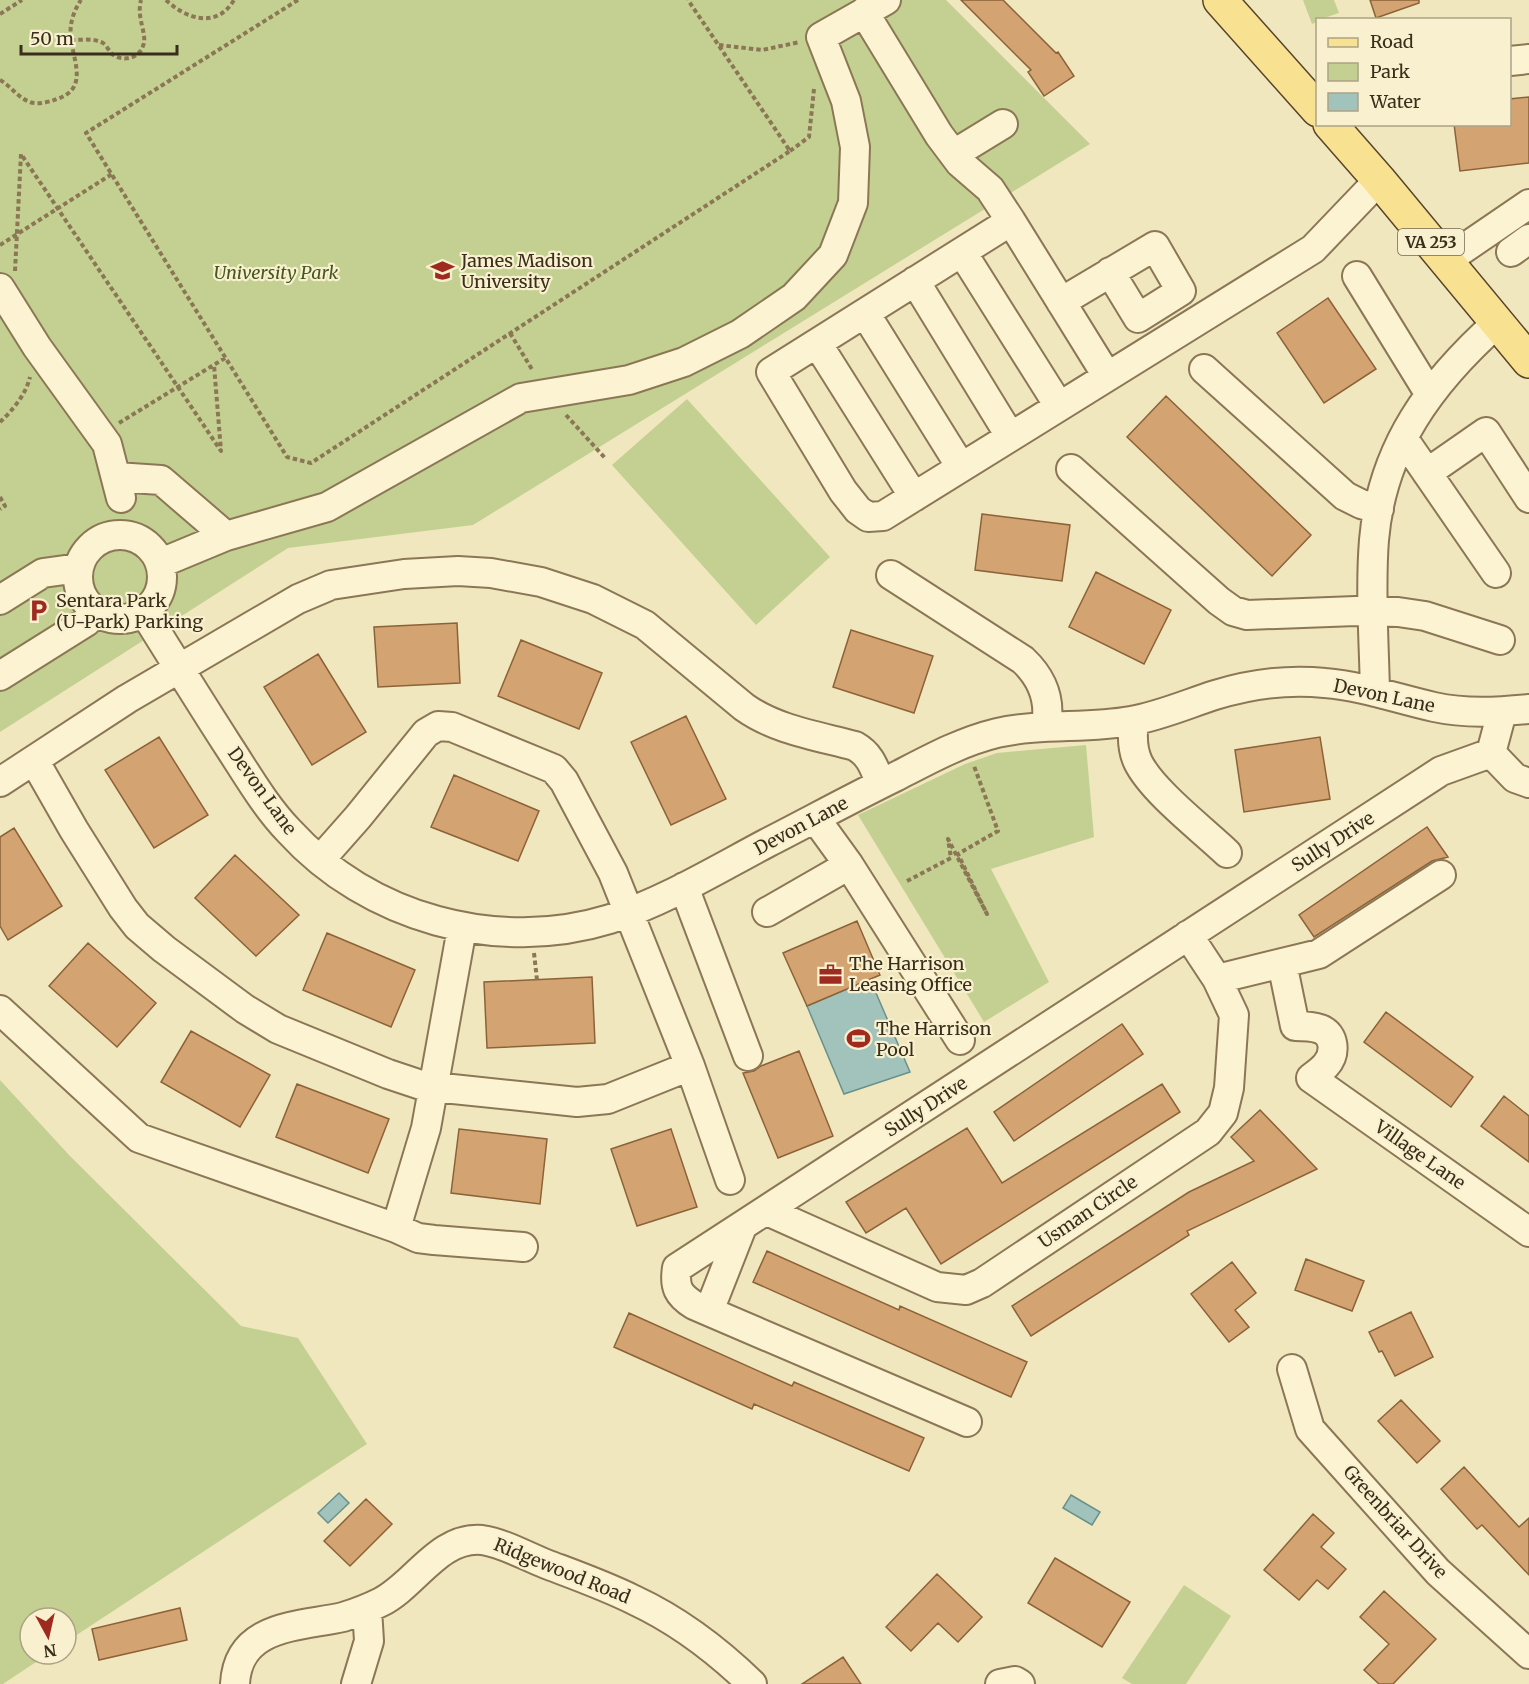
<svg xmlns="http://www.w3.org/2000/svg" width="1529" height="1684" font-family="Merriweather,serif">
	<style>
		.green { fill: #c3d091 }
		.water { fill: #a2c3bc; stroke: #68918b; stroke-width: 1.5 }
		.building { fill: #d3a371; stroke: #8c6239; stroke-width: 1.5 }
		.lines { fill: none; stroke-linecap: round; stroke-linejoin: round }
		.minor-casing { stroke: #8b7755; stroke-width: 32 }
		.major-casing { stroke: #58442a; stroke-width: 36 }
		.path { stroke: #8b7755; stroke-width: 4; stroke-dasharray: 4.5 3; stroke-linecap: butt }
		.minor { stroke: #fcf3d2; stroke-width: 28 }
		.major { stroke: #f8e292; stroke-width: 33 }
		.labels { text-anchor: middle; stroke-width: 4.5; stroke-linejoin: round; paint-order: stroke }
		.shield { fill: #f8f0ce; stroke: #726851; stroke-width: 1.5 }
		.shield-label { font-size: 16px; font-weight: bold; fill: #392d1b }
		.poi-label { font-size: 18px; fill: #392d1b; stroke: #f8f0ce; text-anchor: start }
		.park-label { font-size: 18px; font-style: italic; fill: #445820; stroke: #f8f0ce }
		.street-label { font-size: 18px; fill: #392d1b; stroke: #f8f0ce }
	</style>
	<rect width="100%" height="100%" fill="#f1e7be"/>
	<!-- green -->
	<path class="green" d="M0,0H946L1090,144L473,525L288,548L0,732Z
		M1303,0H1334L1339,13L1318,20L1317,22L1312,24Z
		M687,399L830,557L756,625L612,465Z
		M1086,745L1094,837L991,869L1049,982L984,1022L858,815L965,764L997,753Z
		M0,1080L69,1155L241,1326L298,1338L367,1444L66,1642V1618H30V1654H48L3,1684H0Z
		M1184,1585L1231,1616L1186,1684H1132L1122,1678Z"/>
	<!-- water -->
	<path class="water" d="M870,979L910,1072L844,1094L807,1006Z
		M339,1493L349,1503L328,1523L318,1513Z
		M1071,1495L1100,1512L1092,1525L1063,1508Z"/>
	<!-- building -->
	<path class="building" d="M961,0H1003L1056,53L1058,52L1074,76L1044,96L1028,72L1031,70Z
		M1370,0H1419V3L1376,18Z
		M1529,97V163L1460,171L1454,124H1509V99Z
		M1328,298L1376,369L1324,403L1277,333Z
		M1166,396L1311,535L1272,576L1127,437Z
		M982,514L1070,525L1062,581L975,570Z
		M1096,572L1171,610L1144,664L1069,627Z
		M457,623L460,683L378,687L374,627Z
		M851,630L933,656L914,713L833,687Z
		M521,640L602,673L579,729L498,696Z
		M318,654L366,732L312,765L264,687Z
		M686,716L726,799L671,825L631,742Z
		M159,737L208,815L154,848L105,770Z
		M1320,737L1330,799L1244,812L1235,750Z
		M454,775L539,811L518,861L431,827Z
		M1427,827L1448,857L1432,861L1314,937L1299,915Z
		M14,828L62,906L8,940L0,926V837Z
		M235,855L299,915L256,956L195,898Z
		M857,921L880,975L807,1006L783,953Z
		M327,933L415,970L391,1027L303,990Z
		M88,943L156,1003L117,1047L49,986Z
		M592,977L595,1043L487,1048L484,982Z
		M1386,1012L1473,1077L1451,1107L1364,1042Z
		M1122,1024L1143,1054L1014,1141L994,1112Z
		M191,1031L270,1075L240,1127L161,1082Z
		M799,1051L833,1136L778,1158L743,1073L754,1071L761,1066Z
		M297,1084L389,1119L368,1173L276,1137Z
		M1162,1084L1180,1112L941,1264L906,1208L866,1233L846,1202L967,1128L1002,1183Z
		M1504,1096L1529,1116V1162L1481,1126Z
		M1260,1110L1317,1169L1187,1231L1189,1235L1031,1336L1012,1306L1189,1192L1254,1161L1231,1137Z
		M459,1129L547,1139L540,1204L451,1193Z
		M671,1129L697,1207L637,1226L611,1149Z
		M767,1251L899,1310L900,1306L1027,1362L1011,1397L753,1282Z
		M1306,1259L1364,1281L1352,1311L1295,1290Z
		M1232,1262L1256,1293L1235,1310L1249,1327L1229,1342L1191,1294Z
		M1411,1312L1433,1357L1395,1376L1382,1351L1379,1352L1369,1332Z
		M629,1313L792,1386L794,1382L924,1438L909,1471L754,1404L752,1409L614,1347Z
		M1401,1400L1440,1441L1417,1463L1378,1421Z
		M1464,1467L1519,1527L1529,1518V1575L1482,1525L1477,1529L1441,1489Z
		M366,1499L392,1524L350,1566L324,1541Z
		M1313,1514L1334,1533L1321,1547L1346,1569L1328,1589L1317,1580L1299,1600L1264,1570Z
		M1055,1558L1130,1602L1102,1647L1028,1603Z
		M937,1574L982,1617L958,1642L938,1623L911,1651L886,1627Z
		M1384,1591L1436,1639L1393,1684H1379L1364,1670L1389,1644L1360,1617Z
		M180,1608L187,1640L99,1660L92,1629Z
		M843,1657L861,1684H802Z"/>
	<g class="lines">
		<defs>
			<path id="minor" d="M864,12L939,135L960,163L990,189L1011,221
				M1510,61L1529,59
				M954,154L1003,124
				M962,252L1059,406
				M1511,252L1529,239
				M1447,260L1529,204
				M1357,276L1429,393
				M915,281L1010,436
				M0,288L37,347L107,444L121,498
				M1061,302L1155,246L1181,291L1138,318L1110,272
				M865,313L961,467
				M817,343L914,497
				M1204,369L1345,496L1361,504L1379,509
				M1107,376L1011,221L771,372L843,491L858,510L868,517L883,516L1313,249L1379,180
				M1403,438L1496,573
				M1071,469L1219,601L1233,611L1247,615L1356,611L1398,612L1425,616L1500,640
				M1427,473L1486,432L1529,498
				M116,477L161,480L226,536
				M78 577a42 42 0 1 1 84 0a42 42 0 1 1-84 0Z
				M161,563L226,536L327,507L521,398L629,380L684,362L740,334L794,297L833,255L853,203L855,147L846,101L821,37L886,0
				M891,575L1023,660C1042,678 1051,699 1046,725
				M0,600L43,573L79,568
				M144,612C172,657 200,702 229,747C248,776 265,806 289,831C368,918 497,954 610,919C665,901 716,870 767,843C810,821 852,798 895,777C928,760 960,742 997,733C1041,723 1087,729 1131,721C1160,716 1187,704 1215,695C1251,684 1288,679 1325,683C1362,686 1398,699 1434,707C1466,714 1497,712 1529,709
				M0,676L86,622L96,612
				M1375,692C1374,642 1370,590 1374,540C1382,447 1431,382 1498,322
				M1134,721C1132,735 1132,749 1138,762C1152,791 1203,830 1227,853
				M1491,753L1515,778L1529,783
				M34,760L74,830L123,908L137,926L164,949L245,1009L278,1029L388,1074L424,1086L577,1102L608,1099L690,1066
				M0,782L127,699L298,599L331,585L404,574L458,571L491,573L541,582L593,599L645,625L744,707C776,730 818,736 855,746C871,755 874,768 881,784
				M815,818L849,865L960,1040
				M320,860L358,817L426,733L438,726L452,727L554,769L564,781L613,873L690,1066L730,1180
				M684,887L748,1056
				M767,912L849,865
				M1282,963L1295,1026C1303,1026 1312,1026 1320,1029C1335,1034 1336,1054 1326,1065C1322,1070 1316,1074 1311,1078L1529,1232
				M1217,979L1319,954L1441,875
				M0,1010L139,1138L396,1228L418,1238L434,1240L523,1247
				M767,1211L937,1287L966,1290L982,1283L1208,1132L1223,1113L1229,1088L1234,1015L1217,979L1188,935
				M396,1228L426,1128L462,928
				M709,1311L742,1227
				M1292,1369L1310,1429L1438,1572L1529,1654
				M967,1422L694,1305C678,1295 674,1287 677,1268L1441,771L1491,753L1502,712
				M235,1684C238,1624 299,1627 343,1617C356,1613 369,1608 381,1602C415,1585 439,1536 482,1540C503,1543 526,1556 546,1564C575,1575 606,1586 634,1600C677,1620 718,1651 752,1684
				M356,1684L369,1641L367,1609
				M1000,1684L1015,1681L1020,1684"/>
			<path id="major" d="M1220,0L1318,110
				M1330,124L1379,180L1529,361"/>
		</defs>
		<!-- minor casing -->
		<use href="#minor" class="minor-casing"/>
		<!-- major casing -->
		<use href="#major" class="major-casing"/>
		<!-- path -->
		<path class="path" d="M166,0C186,19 217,29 234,0
			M298,0L86,133L287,457L311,463L790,151L688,0
			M0,14L22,0
			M71,40C81,40 94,38 103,43C107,46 109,51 112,54C122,62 139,59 143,46C148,34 136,19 141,0
			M719,45L762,50L800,42
			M0,80C11,86 18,98 30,102C38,105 49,102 57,99C88,89 74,62 71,40C69,25 73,12 81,0
			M790,151L809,137L814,89
			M0,245L112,174
			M15,271L21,154L221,451L214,365
			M510,333L533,371
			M566,415L605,458
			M0,422C13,410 26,394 30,377
			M119,423L225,358
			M0,497L5,506L0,509
			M907,881L951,858L948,839L987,914L958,854L998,831L974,766
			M534,953L537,980"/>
		<!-- minor -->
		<use href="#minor" class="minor"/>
		<!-- major -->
		<use href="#major" class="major"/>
	</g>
	<!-- icons -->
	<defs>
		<symbol id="university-bare" viewBox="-9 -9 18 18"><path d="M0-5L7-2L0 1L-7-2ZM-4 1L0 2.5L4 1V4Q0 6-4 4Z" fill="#9f2b20" stroke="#f8f0ce" stroke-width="2.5" paint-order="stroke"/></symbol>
		<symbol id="parking-bare" viewBox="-9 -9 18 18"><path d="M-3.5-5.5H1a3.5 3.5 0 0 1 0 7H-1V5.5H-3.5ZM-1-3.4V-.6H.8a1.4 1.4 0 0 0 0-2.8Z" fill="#9f2b20" stroke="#f8f0ce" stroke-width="2.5" paint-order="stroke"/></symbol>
		<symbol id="office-bare" viewBox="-9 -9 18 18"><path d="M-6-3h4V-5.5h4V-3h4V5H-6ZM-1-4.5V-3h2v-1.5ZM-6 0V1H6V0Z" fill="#9f2b20" stroke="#f8f0ce" stroke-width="2.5" paint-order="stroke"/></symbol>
		<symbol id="stadium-bare" viewBox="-9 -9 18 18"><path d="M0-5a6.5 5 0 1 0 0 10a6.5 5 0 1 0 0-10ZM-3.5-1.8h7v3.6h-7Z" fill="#9f2b20" stroke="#f8f0ce" stroke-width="2.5" paint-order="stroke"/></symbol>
	</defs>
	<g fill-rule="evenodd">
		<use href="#university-bare" x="426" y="254" width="33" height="33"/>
		<use href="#parking-bare" x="22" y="594" width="33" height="33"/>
		<use href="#office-bare" x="814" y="958" width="33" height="33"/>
		<use href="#stadium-bare" x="842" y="1022" width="33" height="33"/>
	</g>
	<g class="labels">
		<!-- shield labels -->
		<rect class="shield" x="1398" y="229" width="66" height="26" rx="4.5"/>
		<g class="shield-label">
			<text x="1431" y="248">VA 253</text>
		</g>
		<!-- poi labels -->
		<g class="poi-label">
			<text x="461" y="267">James Madison<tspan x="461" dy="21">University</tspan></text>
			<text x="56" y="607">Sentara Park<tspan x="56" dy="21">(U-Park) Parking</tspan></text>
			<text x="849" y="970">The Harrison<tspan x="849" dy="21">Leasing Office</tspan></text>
			<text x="876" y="1035">The Harrison<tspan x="876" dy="21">Pool</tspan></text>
		</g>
		<!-- park labels -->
		<g class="park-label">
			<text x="276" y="279">University Park</text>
		</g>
		<!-- street labels -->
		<g class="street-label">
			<text transform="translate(1384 696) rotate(12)" y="6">Devon Lane</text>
			<text transform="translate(262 791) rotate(54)" y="6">Devon Lane</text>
			<text transform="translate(801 826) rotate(-28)" y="6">Devon Lane</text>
			<text transform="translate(1333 842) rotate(-33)" y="6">Sully Drive</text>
			<text transform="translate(926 1107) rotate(-33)" y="6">Sully Drive</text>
			<text transform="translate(1420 1155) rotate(35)" y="6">Village Lane</text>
			<text transform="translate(1088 1212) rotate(-34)" y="6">Usman Circle</text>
			<text transform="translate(1395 1522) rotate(48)" y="6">Greenbriar Drive</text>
			<text transform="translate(562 1571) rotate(22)" y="6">Ridgewood Road</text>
		</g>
	</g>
	<!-- legend -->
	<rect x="1316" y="18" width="195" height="108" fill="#f8f0ce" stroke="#aca286" stroke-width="1.5"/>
	<rect x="1328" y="38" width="30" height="9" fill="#f8e292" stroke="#aca286" stroke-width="1.5"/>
	<text x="1370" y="48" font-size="18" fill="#392d1b">Road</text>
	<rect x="1328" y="63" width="30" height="18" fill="#c3d091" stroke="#aca286" stroke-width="1.5"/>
	<text x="1370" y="78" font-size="18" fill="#392d1b">Park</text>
	<rect x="1328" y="93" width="30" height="18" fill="#a2c3bc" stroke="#aca286" stroke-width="1.5"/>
	<text x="1370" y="108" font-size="18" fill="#392d1b">Water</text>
	<!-- north arrow -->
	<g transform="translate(48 1636) rotate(172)"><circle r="28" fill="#f8f0ce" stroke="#aca286" stroke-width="1.5"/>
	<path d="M0-4.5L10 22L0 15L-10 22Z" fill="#9f2b20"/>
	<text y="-9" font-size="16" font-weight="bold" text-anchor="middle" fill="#392d1b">N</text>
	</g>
	<!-- scale -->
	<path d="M21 45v9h156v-9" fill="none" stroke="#392d1b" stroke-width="3"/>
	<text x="30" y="45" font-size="18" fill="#392d1b" stroke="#f8f0ce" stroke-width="4.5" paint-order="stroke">50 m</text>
</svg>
